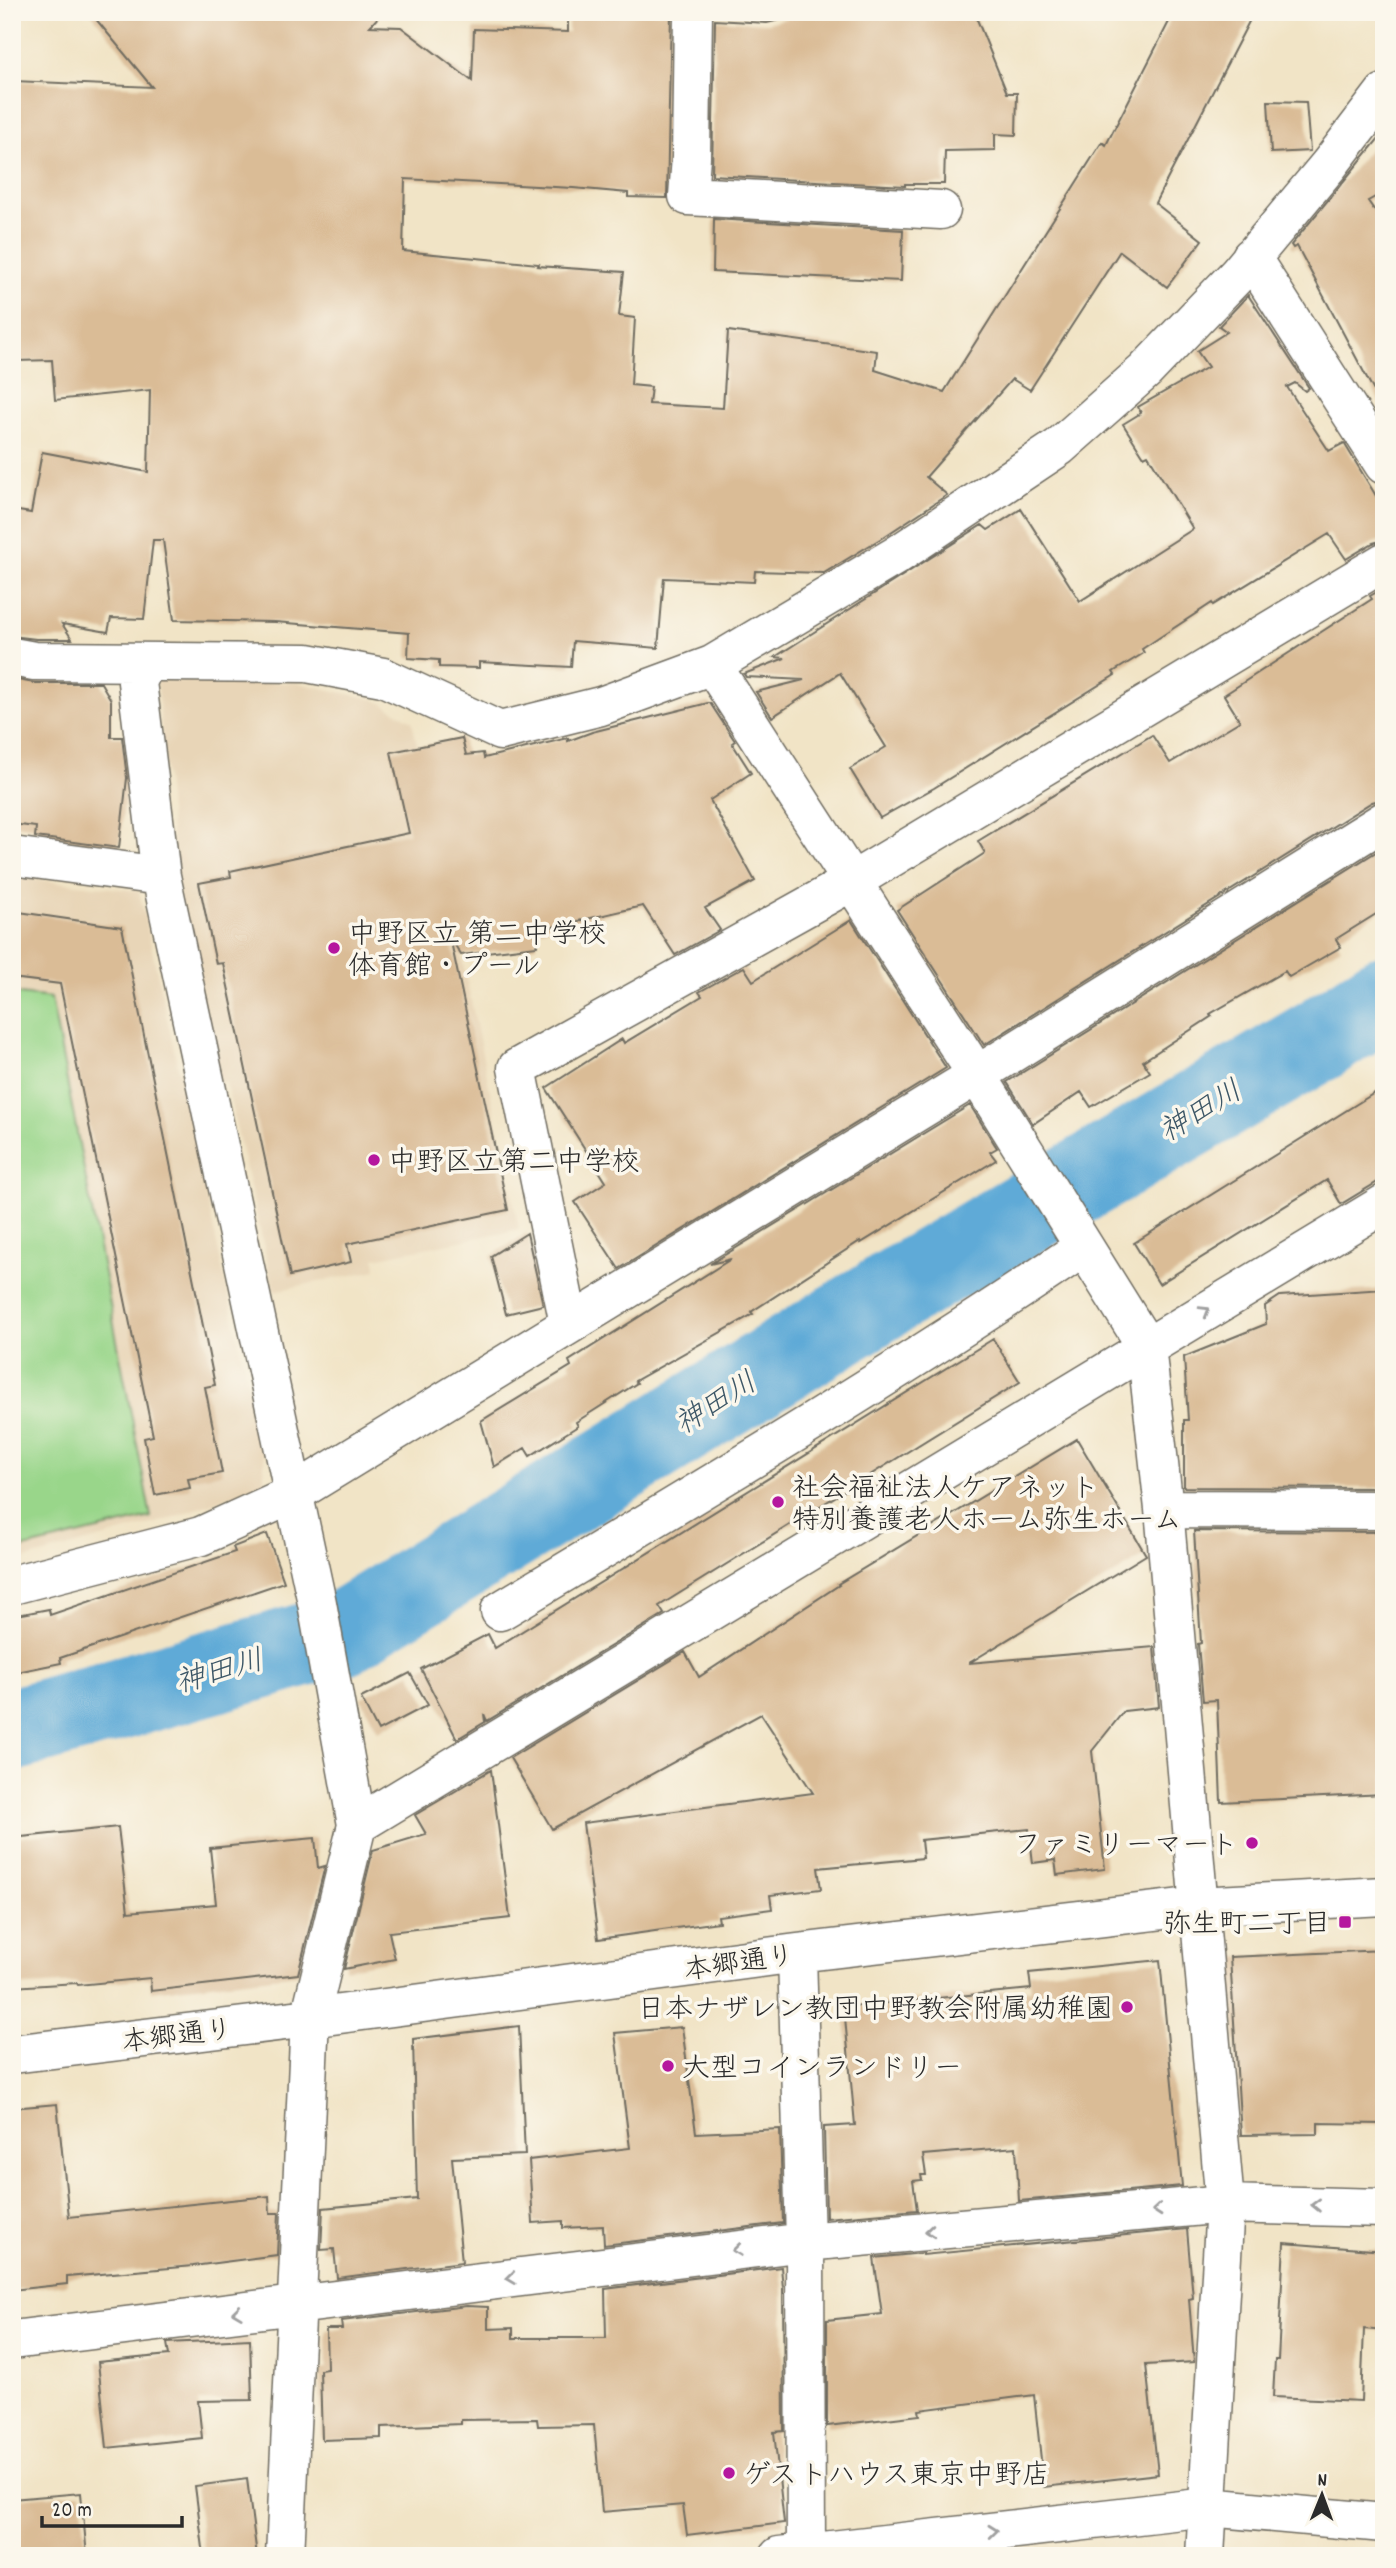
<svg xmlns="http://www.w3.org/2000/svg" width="1396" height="2568" font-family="Dekko,'Klee One',sans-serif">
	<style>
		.built { fill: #e8d5b7 }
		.green { fill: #99d68a; stroke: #62805a; stroke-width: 2 }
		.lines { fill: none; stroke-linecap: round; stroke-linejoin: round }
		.river { stroke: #5eaad7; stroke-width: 84 }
		.building { fill: #dabc96 }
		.minor-casing { stroke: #706c61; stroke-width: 41 }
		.minor { stroke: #fff; stroke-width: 38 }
		.oneway { stroke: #a0a0a0 }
		.poi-dot { fill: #b5179e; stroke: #fbf7ec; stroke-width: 2.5 }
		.labels { text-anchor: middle; stroke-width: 7; stroke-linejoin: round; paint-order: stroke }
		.poi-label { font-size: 28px; fill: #2b2b2b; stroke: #fbf7ec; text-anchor: start }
		.street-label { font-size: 28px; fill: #2b2b2b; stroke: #fbf7ec }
		.water-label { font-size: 30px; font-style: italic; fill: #3d5767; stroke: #fbf7ec }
	</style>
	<rect width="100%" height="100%" fill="#fbf7ec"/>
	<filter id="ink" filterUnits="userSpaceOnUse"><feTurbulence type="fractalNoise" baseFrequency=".0143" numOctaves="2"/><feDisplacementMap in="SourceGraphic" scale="14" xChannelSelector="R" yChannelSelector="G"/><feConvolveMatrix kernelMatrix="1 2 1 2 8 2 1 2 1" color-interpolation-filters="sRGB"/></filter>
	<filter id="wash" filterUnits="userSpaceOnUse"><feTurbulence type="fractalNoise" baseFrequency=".00686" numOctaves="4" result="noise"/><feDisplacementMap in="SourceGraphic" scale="28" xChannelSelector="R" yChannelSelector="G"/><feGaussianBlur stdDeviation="1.57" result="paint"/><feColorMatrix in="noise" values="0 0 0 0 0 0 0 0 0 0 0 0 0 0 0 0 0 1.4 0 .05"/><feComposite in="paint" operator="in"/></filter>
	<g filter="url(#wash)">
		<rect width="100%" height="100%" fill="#f1e4c6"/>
		<!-- built -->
		<path class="built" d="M157,681L298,683L376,700L412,721L519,1229L375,1258L376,1270L274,1291L226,1082L183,1090L264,1458V1484L169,1519L12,1563V877L139,891L179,1072L207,1066L174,863Z"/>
		<!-- green -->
		<path class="green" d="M12,993L51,998L151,1517L12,1551Z"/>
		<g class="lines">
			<!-- river -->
			<path class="river" d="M12,1730L339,1635L896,1290L1322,1038L1384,997"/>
		</g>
		<g id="blocks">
			<!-- building -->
			<path class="building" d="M90,12H383L370,26L401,27L472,81L474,29L568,32V12H671L667,198L628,197V193L573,188L405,179L403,251L539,264L538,266L624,272L619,316L635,318L631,385L651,387L649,404L723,408L728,331L877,351L875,370L944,392L1102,142L1106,145L1174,12H1254L1155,203L1202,240L1167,287L1120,251L1030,390L1012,379L926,477L947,495L885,536L824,573L755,571L754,582L664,578L658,648L573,641L571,667L479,662V668L439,667V660L408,658L409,633L275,622L174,620L163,540H153L144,619L111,618L108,632L62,624L72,639H36L12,636V510L31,513L42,452L148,472L150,390L55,400L52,360L16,361L14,274H12L14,81L152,87Z
				M813,12H974L1007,93H1017L1016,135L995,134V150L945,151L944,184H905V186L712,175L715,20L767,23Z
				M1268,101L1306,102L1310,151L1271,153Z
				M1384,132V192L1368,201L1384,224V410L1297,246L1293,248L1291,245Z
				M714,219L903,230L901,281L713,272Z
				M1248,295L1309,388L1305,391L1295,383L1287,387L1329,451L1344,443L1384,509V540L1373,543L1346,559L1329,534L1213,605L1212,603L1142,649L1144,653L1113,672L1115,675L934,788L880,818L850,769L886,747L840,673L772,717L756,692L804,680L746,677L744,674L785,658L775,657L982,525L988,530L1021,509L1080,601L1193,529L1148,455L1144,457L1123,424L1141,413L1138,407L1208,367L1197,351L1227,332L1219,326Z
				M1384,588V799L1372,802L984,1045L897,910L985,853L978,841L1152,735L1170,763L1240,721L1224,695L1372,599L1370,596Z
				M12,679L34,683H101L111,700V737H122L127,778L119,848L35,837L36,827L12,824Z
				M708,703H710L735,741L732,743L751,773L710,800L755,881L705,908L720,930L675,955L643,906L535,931L537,946L461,955L450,937L508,1210L347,1244L351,1262L290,1276L223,963L216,964L199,883L231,877L230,871L409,833L391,752L462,738L466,755L483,753L484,758L568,738V741L592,732Z
				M1384,847V909L1336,939L1341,947L1289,977L1285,971L1210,1014L1212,1016L1143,1061L1150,1072L1091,1107L1081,1092L1033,1124L1007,1082Z
				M12,911L122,927L215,1385L205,1387L222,1473L188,1479L190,1488L155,1495L144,1438L153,1436L60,984L12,978Z
				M851,920L946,1068L619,1269L575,1202L606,1182L546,1088L622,1039L624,1043L702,996L699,992L744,967L753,981Z
				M1384,1087V1178L1341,1204L1327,1180L1159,1284L1134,1243Z
				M970,1105L997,1148L990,1152L996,1160L861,1243L860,1241L751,1312L753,1314L635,1381L637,1383L576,1422L578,1426L530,1456L525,1448L494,1467L481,1421L571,1366L569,1361L731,1259L710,1264Z
				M527,1233L543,1305L506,1314L491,1256Z
				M1384,1289V1488L1184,1487V1420H1188L1184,1357L1266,1324L1265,1306L1280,1296Z
				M993,1339L1020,1382L659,1606L664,1614L487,1721L484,1714L485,1722L457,1739L421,1669L488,1634L495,1648Z
				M1077,1439L1146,1555L969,1663L1154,1647L1159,1707L1124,1711L1092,1751L1105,1869L1057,1875L1055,1860L1033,1863L1029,1829L921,1840L923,1858L818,1868L821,1889L770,1895L772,1909L718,1916L719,1922L598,1939L583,1823L813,1793L761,1714L552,1829L510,1758L685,1652L699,1677L839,1585L838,1584Z
				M1194,1531L1384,1532V1794L1221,1802L1217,1700L1203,1701L1198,1644L1201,1643Z
				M267,1534L284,1582L60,1658L61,1663L12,1673V1616L49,1609L50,1615L235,1552L233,1547Z
				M410,1673L428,1705L378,1731L361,1698Z
				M491,1770L510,1918L389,1932L395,1959L344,1969L373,1850L426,1834L415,1815Z
				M118,1827L128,1912L216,1904L210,1848L315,1838L318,1868L325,1866L298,1974L151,1991L150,1978L78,1985L77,1983L12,1987V1838Z
				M1384,1950V2124L1318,2123V2134L1241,2135L1230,1957Z
				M1160,1960L1182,2186L1019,2201L1016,2147L923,2155L926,2175H921L922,2180L913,2181L917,2210L826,2218L824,2127L855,2125L844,2007L1031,1989L1029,1973Z
				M519,2026L525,2155L452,2158L462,2262L337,2278L334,2249L321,2250L323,2208L417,2199L413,2039Z
				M682,2027L696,2133L780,2129L783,2223L604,2245L603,2226L563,2228V2221L533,2223L529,2160L630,2148L615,2033Z
				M57,2104L69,2217L269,2196L270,2213H279L277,2255L193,2266L67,2277V2284L12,2290V2234H17L12,2188V2108Z
				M1187,2229L1193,2298L1189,2299L1194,2362L1146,2365L1158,2474L1044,2487L1034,2395L919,2410L920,2415L827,2426V2320L882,2314L874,2258L923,2253V2255Z
				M1284,2243L1384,2251V2331L1364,2329L1361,2401L1273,2397L1275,2360H1278Z
				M781,2267L783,2288L784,2431L774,2432L784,2523L687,2535L683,2505L602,2512L594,2425L538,2426L537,2419L461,2420V2424L381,2427V2438L322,2440L320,2370L327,2369L326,2329H342L341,2321L467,2306L488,2307V2329L513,2328V2338H606L605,2289Z
				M250,2339L252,2400L198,2401L202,2438L107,2448L98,2362L169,2355L167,2343Z
				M247,2479L257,2556H204L195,2486Z
				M81,2493L87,2556H12V2499Z"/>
		</g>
	</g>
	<g filter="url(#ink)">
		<use href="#blocks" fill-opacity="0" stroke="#706c61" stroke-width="2"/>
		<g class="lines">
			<defs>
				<path id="minor" d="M693,12L691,157L688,196L941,210
					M1251,257L1384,465
					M12,657L34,661L307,663L383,677L500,731L601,706L712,665L897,555L1059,447L1145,371L1238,274L1329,165L1384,93
					M146,663L137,682L161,876L317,1603L357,1825L310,2018L285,2556
					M712,665L977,1075L1146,1346L1164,1509L1225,2204L1205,2556
					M12,856L161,876
					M569,1324L517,1068L851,882L1384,562
					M1164,1509L1384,1510
					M12,1585L201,1536L293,1494L977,1075L1384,821
					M500,1611C697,1493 894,1376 1084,1247
					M357,1825L1384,1204
					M797,1953L805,2242L806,2556
					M12,2054L310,2018L797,1953L1198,1906L1384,1896
					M12,2340L805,2242L1225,2204L1384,2208
					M779,2556L1208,2507L1384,2523"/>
			</defs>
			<!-- minor casing -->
			<use href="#minor" class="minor-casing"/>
			<!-- minor -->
			<use href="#minor" class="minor"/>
		</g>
		<!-- one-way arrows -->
		<defs><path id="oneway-chevron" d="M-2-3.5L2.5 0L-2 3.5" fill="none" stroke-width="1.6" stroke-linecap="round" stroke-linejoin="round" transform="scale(1.75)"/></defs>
		<g class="oneway">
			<use href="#oneway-chevron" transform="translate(1205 1311) rotate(-31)"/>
			<use href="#oneway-chevron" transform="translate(1316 2205) rotate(-179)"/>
			<use href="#oneway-chevron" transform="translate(1157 2210) rotate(175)"/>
			<use href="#oneway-chevron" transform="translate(930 2231) rotate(175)"/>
			<use href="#oneway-chevron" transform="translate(737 2250) rotate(173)"/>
			<use href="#oneway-chevron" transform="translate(511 2278) rotate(173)"/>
			<use href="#oneway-chevron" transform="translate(237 2312) rotate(173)"/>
			<use href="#oneway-chevron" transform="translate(993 2531) rotate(-6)"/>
		</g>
	</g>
	<!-- markers -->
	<g class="poi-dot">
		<circle cx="334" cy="948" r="7"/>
		<circle cx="374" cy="1160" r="7"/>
		<circle cx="778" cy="1502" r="7"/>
		<circle cx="1252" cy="1843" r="7"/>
		<rect x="1338" y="1915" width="14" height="14" rx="3.5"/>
		<circle cx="1127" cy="2007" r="7"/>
		<circle cx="668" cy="2066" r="7"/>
		<circle cx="729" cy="2473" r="7"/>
	</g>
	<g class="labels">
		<!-- poi labels -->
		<g class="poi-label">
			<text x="348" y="942">中野区立 第二中学校<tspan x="348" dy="32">体育館・プール</tspan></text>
			<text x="388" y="1170">中野区立第二中学校</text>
			<text x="792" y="1496">社会福祉法人ケアネット<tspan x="792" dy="32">特別養護老人ホーム弥生ホーム</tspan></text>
			<text x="1238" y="1853" text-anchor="end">ファミリーマート</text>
			<text x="1331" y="1932" text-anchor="end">弥生町二丁目</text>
			<text x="1113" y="2017" text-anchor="end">日本ナザレン教団中野教会附属幼稚園</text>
			<text x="682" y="2076">大型コインランドリー</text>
			<text x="743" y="2483">ゲストハウス東京中野店</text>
		</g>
		<!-- street labels -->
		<g class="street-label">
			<text transform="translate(739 1961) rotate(-8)" y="10">本郷通り</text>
			<text transform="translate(177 2034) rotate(-7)" y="10">本郷通り</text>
		</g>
		<!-- water labels -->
		<g class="water-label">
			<text transform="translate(1200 1110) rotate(-31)" y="10">神田川</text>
			<text transform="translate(715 1402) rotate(-32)" y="10">神田川</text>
			<text transform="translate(219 1670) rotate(-16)" y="10">神田川</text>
		</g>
	</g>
	<!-- margin -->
	<rect width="1396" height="2568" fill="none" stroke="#fbf7ec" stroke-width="42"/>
	<!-- north arrow -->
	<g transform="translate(1322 2495) rotate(1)" stroke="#fbf7ec" stroke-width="5" paint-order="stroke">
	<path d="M0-5L12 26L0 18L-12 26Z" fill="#2b2b2b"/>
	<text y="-10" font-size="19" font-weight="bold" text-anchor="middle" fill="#2b2b2b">N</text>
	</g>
	<!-- scale -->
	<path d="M42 2516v10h140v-10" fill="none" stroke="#2b2b2b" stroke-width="3.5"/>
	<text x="52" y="2516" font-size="21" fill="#2b2b2b" stroke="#fbf7ec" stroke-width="5" paint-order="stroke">20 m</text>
</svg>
